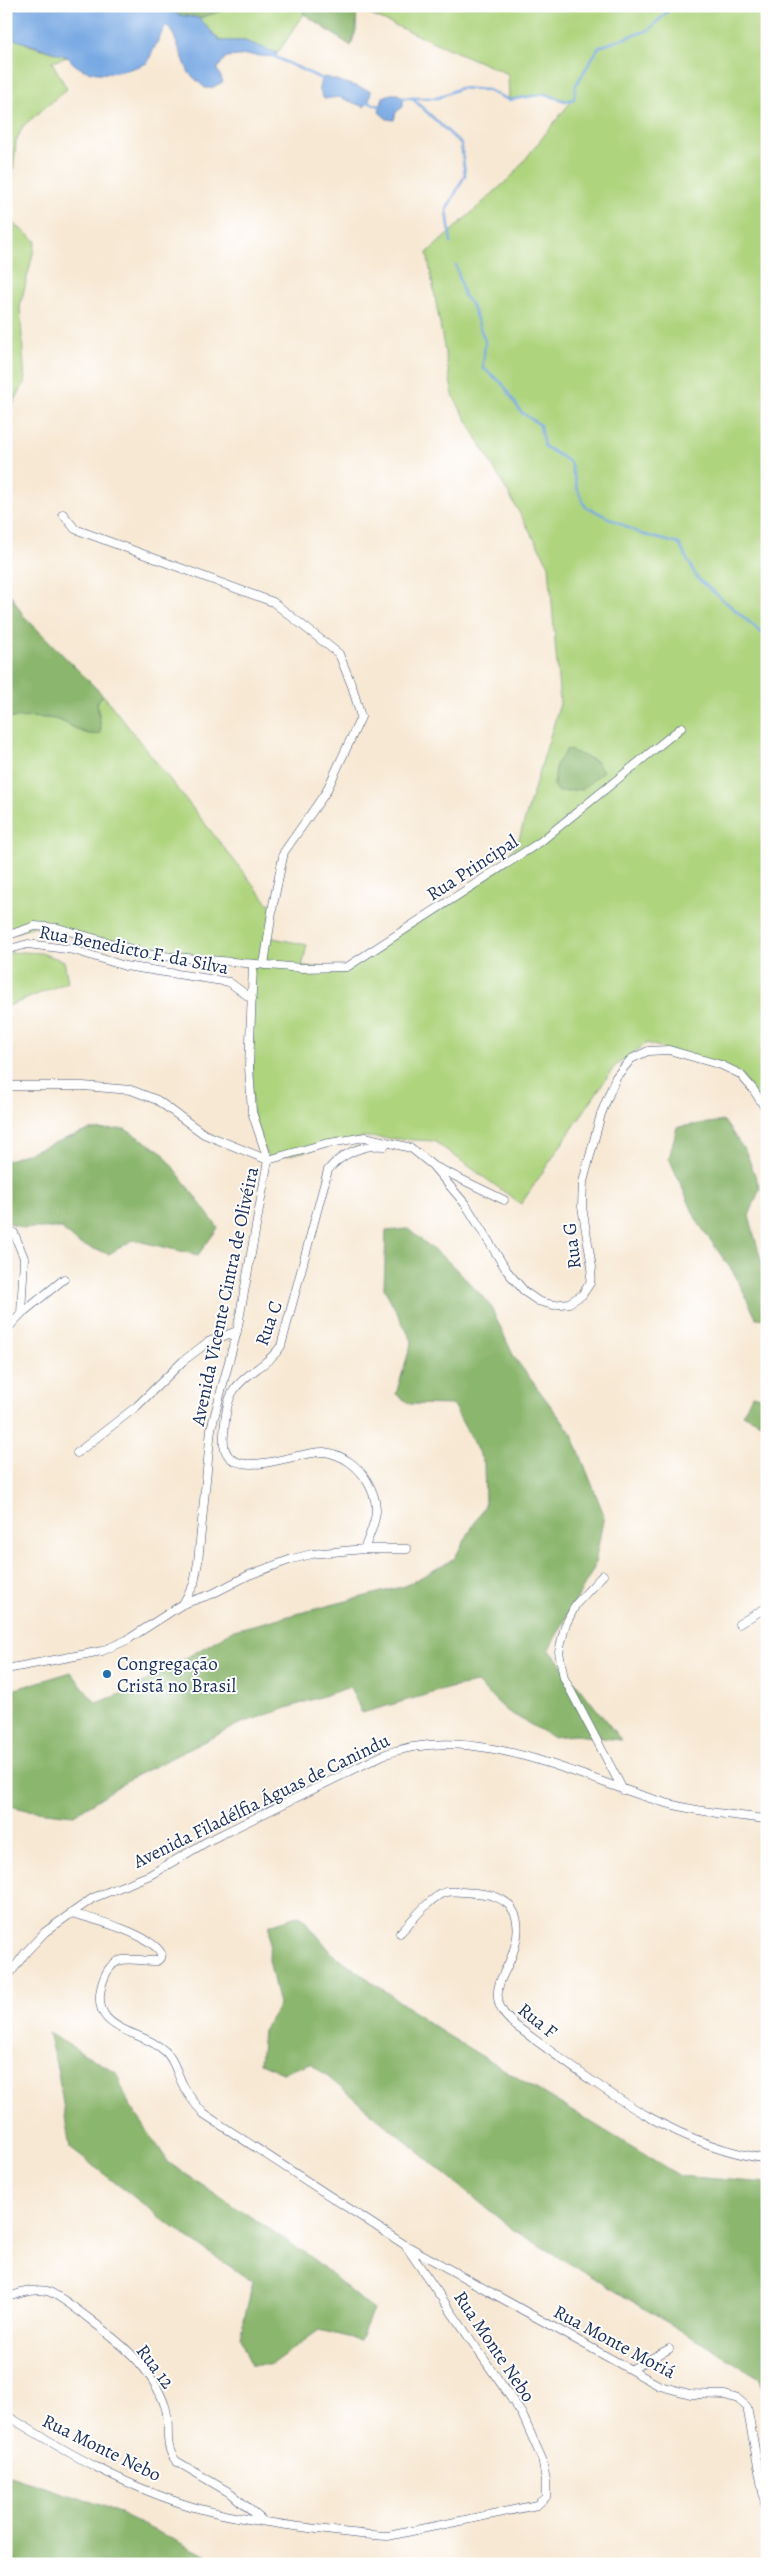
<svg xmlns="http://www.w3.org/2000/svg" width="773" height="2570" font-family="Alegreya,serif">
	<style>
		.green { fill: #afd47e; stroke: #65826e }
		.forest { fill: #8bb66d; stroke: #537266 }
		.water { fill: #78a9e3; stroke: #4a6ca0 }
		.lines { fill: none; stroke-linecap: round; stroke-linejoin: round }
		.stream { stroke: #78a9e3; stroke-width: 2.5 }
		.street-casing { stroke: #3c4b70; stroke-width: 9 }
		.street { stroke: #fff; stroke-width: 8 }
		.poi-dot { fill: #1f6fb2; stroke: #fff; stroke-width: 2 }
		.labels { text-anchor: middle; stroke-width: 4; stroke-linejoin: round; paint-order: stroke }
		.street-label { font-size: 19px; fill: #1b2f5e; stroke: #fff }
		.poi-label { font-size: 19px; fill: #1b2f5e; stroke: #fff; text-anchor: start }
	</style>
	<rect width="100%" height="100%" fill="#fff"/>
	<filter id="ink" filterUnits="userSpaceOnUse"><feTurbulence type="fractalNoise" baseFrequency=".02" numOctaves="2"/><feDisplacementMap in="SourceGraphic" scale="10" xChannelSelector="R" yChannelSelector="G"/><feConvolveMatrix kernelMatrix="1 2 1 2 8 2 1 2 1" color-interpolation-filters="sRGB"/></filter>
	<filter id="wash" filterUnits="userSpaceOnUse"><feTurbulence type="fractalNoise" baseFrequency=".0096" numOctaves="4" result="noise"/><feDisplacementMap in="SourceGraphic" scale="20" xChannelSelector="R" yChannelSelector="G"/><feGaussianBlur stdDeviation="1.12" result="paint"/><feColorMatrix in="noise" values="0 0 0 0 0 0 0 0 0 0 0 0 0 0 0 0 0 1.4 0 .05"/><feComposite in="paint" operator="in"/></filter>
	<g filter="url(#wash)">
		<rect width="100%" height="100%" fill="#f7e8d3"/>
		<!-- green -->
		<path class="green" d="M227,6H303L304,14L275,57L245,41H220L199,18L227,9Z
			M357,6H767V1114L740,1074L647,1043L614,1067L521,1204L434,1141L365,1137L268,1160L252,1112L253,965L152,955L35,926L6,936V718C21,718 39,716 54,719C70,722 82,737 99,734L101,729L97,702L103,695L267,902L273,905L268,937L307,945L302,967H347L498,869L518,842L560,704L549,565L453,396L427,253L512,176L573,99L565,101L545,94L509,100L508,74L359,10Z
			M6,33L29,45L68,57L52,62L67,89L23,126L16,141L9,220L36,241L20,307L25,382L6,417Z
			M23,952L41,953L64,961L68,982L6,1007V953Z"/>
		<!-- forest -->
		<path class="forest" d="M150,6H227V9L199,18L179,15L166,8Z
			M303,6H357L356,30L351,46L304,14Z
			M6,587L23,615L103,695L97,702L101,729L99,734C82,737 70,722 54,719C39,716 21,718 6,718Z
			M567,749L596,761L603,771L583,789L559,792L554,786L556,765Z
			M724,1121L746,1152L760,1188L749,1216L767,1282V1319L756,1318L735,1275L697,1221L669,1158L677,1127Z
			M125,1129L162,1152L218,1228L198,1255L133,1240L109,1254L79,1244L61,1228H23L6,1222V1161L89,1130Z
			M408,1229L449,1262L489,1303L514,1357L572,1434L604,1515L594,1568L549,1649L621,1740L575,1735L552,1737L507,1711L477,1683L450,1688L362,1713L350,1687L239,1724L131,1778L74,1815L27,1810L6,1805V1692L71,1672L96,1703L129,1691L234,1630L405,1586L454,1559L485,1505L484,1463L453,1405L410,1404L396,1394L412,1341L384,1288L386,1231Z
			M752,1395L767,1399V1426L743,1414Z
			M300,1915L332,1953L442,2032L680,2176L767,2183V2410L760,2378L512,2229L311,2063L283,2073L260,2063L263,2031L279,2005L269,1960L270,1925Z
			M48,2033L116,2072L128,2102L169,2163L310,2256L373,2310L360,2340L319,2330L270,2365H251L240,2337L253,2282L185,2236L70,2148L58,2072Z
			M6,2475L101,2505L208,2556L212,2564H6Z"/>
		<!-- water -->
		<path class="water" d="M6,6L166,8L179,15L199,18L220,41H245L277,53L275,57L249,55L226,57L217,69L223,82L211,88H205L189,73L171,29L166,24L147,63C123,73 85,82 68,57L11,38L6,33Z
			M326,77L371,91L369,102L364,107L339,97L324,99L319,89L321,78Z
			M391,94H398L403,98V107L396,112L394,120L387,119L379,112L383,97Z"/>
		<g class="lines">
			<!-- stream -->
			<path class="stream" d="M164,24L174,30
				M273,56L322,79
				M401,98H437L460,88L487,90L509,100L545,94L565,101L574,99L576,85L599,47L649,30L673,6
				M412,98L461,144L465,175L447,209L451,243
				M367,102L383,107
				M456,265L464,296L471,304L485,341L483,368L502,383L521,412L540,425L544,446L570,462L577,488L585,506L641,534L679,544L697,578L767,637"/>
		</g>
	</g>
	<g filter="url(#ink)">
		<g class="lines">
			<defs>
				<path id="street" d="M63,514L75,529L273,602L339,654L352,686L361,717L326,792L284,852L273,905L264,965
					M6,936L35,926L58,928L152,955L302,968L347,967L540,842L682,727
					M6,950L28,944L74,950L125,966L229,982L252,999
					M6,1086H83L131,1090L157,1100L204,1134L268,1160L324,1144L365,1137L411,1148L432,1165L466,1205L507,1271L525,1292L538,1301L553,1305L569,1303L582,1295L590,1283L592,1267L582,1207L583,1182L601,1114L616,1077L631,1059L648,1051L669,1050L721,1065L740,1074L753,1089L767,1111
					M436,1167L504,1200
					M6,1230L14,1233L24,1258L21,1314
					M6,1330L21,1314L64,1279
					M77,1453L137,1406L183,1361L208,1342L237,1331
					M364,1549C375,1522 383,1508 367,1481C358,1466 342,1454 324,1452C298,1450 218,1490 224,1434C225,1420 226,1402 234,1390C246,1372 269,1365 281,1346L328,1170C341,1154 363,1144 384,1146
					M603,1575L576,1604L565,1626L559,1652L564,1678L623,1790
					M183,1604L194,1584L198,1562L211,1429L237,1331L268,1160L252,1112L249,1067L253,965
					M739,1624L767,1607
					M6,1669L102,1651L127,1640L183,1604L212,1594L249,1575L292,1559L312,1554L364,1549H407
					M400,1933C411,1922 431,1896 446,1892C455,1890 467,1893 476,1893C518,1896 525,1922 511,1958C506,1971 496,1983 498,1998C499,2010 507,2018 516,2026C594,2082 669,2145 767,2159
					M6,1979L26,1952L45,1932L93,1898L150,1875L208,1841L383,1755C474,1720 578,1778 666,1803C699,1812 732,1815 767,1819
					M409,2247L660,2386L690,2394L725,2395L738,2399L747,2407L767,2514
					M6,2297C20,2294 33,2288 47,2291C62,2295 119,2342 132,2355C146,2369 159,2388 165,2406C172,2425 162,2444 176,2461L232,2494L262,2520
					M632,2369L669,2349
					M6,2415C66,2452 129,2489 197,2508C233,2518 271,2523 309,2528C335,2531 361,2535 388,2536L537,2505L546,2497V2480L542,2459L522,2414L405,2245L204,2114C195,2104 187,2094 182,2083C177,2073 174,2060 166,2052C141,2028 86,2033 103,1981C114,1949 133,1962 157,1961L160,1958L161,1953C148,1933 93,1919 71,1913"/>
			</defs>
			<!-- street casing -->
			<use href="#street" class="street-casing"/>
			<!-- street -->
			<use href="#street" class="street"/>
		</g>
	</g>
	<!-- markers -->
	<circle class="poi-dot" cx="107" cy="1674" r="5"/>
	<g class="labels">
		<!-- street labels -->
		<g class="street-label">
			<text transform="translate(472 867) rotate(-33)" y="7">Rua Principal</text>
			<text transform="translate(134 949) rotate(11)" y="7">Rua Benedicto F. da Silva</text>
			<text transform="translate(571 1246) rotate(-97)" y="7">Rua G</text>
			<text transform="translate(224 1296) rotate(-78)" y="7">Avenida Vicente Cintra de Olivéira</text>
			<text transform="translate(268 1323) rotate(-70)" y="7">Rua C</text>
			<text transform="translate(261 1800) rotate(-26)" y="7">Avenida Filadélfia Águas de Canindu</text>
			<text transform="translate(538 2020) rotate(39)" y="7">Rua F</text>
			<text transform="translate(615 2341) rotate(28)" y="7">Rua Monte Moriá</text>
			<text transform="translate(495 2346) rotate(56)" y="7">Rua Monte Nebo</text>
			<text transform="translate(156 2366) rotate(53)" y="7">Rua 12</text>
			<text transform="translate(102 2447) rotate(26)" y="7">Rua Monte Nebo</text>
		</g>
		<!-- poi labels -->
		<g class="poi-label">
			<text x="117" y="1670">Congregação<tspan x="117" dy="22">Cristã no Brasil</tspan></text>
		</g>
	</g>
	<!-- margin -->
	<rect width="773" height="2570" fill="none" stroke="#fff" stroke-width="25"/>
</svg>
